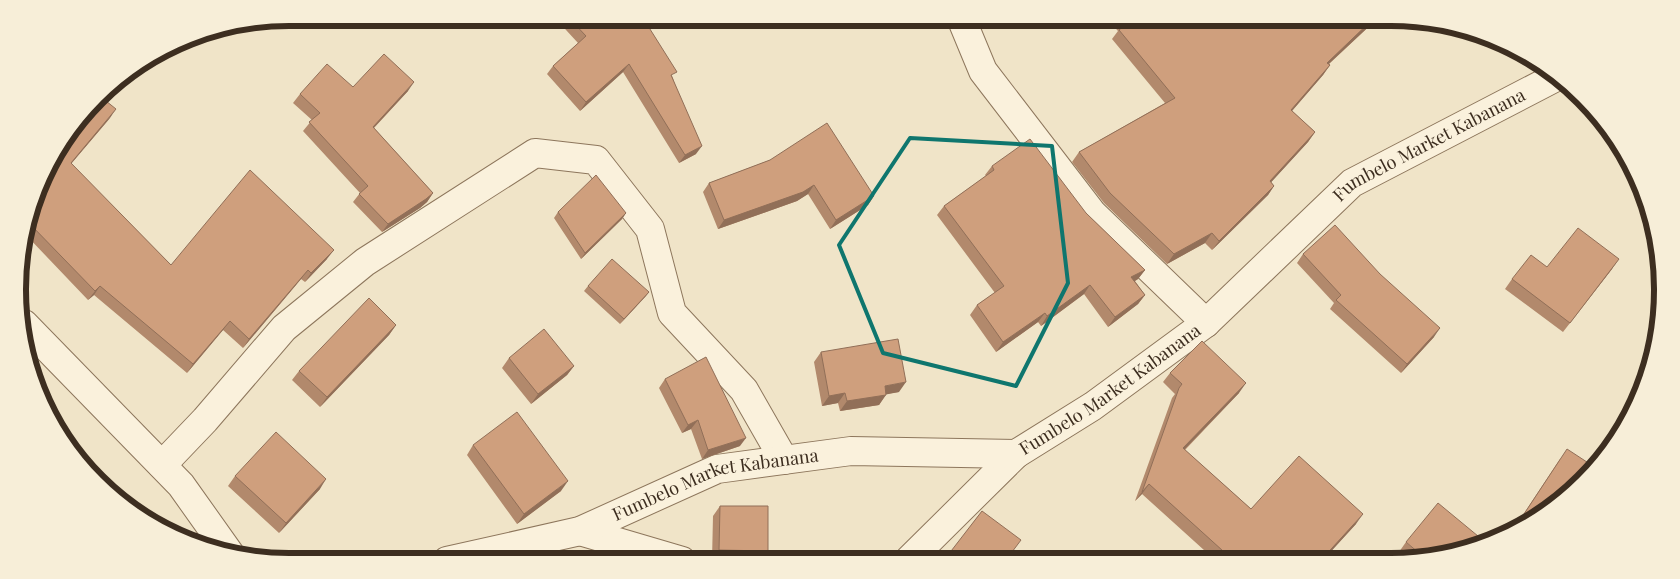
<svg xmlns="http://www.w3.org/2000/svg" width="1680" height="579" font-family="'Playfair Display',serif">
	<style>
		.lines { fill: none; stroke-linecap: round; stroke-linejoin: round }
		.minor-casing { stroke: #8d765c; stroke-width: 30 }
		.minor { stroke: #faf1dc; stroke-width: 28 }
		.wall { fill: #b2896c }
		.shaded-wall { fill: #916f58 }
		.building { fill: #cf9f7d; stroke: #916f58 }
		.marked { fill: none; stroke: #0f766e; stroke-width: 4; stroke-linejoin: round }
		.labels { text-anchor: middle; stroke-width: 5; stroke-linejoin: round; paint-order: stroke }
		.street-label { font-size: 18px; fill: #3d2e20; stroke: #f7eed8 }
		.rim { fill: none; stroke: #3d2e20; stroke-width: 6 }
	</style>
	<rect width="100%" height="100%" fill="#f0e4c8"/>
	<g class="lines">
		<defs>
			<g id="minor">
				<path d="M961,18L983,71L1092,213L1206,323"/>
				<path d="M24,324L181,485L230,554"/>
				<path d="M162,465L205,420L284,328L365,262L535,153L596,160L650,229L672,313L744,390L784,460"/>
				<path d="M580,531L682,561"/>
				<path d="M909,560L1016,454"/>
				<path id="s1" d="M447,561L580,531L717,469L851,451L1016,454L1093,406L1206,323L1352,183L1558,76"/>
			</g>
		</defs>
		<!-- minor casing -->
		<use href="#minor" class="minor-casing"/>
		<!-- minor -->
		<use href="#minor" class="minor"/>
	</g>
	<!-- wall -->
	<path class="wall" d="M555,18H643L673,78L696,154L679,163L623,72L580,111L547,74L553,66L578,43Z
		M1106,18H1378L1329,64L1330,65L1323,75L1292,111L1315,132L1308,142L1271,182L1274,186L1268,195L1212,250L1205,243L1167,264L1104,203L1072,162L1079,152L1165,103L1112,39L1118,31Z
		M353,87L408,91L374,128L433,193L427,202L420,208L382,232L353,202L360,193L303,131L312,120L293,103L300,94Z
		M110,118L71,164L171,265L327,259L305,282L301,279L243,348L223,330L187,373L94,295L88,300L26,235L46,169Z
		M770,160L874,196L868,205L830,229L808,194L797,201L718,229L703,192L709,183Z
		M992,166L1086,213L1145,270L1138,279L1135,281L1145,295L1138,304L1108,327L1084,294L1041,326L1038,322L996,352L970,315L977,305L995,293L937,215L944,206L986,176L985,175Z
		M558,212L626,213L622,219L581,259L554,218Z
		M1303,254L1434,337L1401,373L1330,309L1334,303L1297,263Z
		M1547,267L1612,269L1563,332L1505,289L1512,279Z
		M588,286L649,292L645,297L620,324L584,291Z
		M396,325L389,335L320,407L292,380L299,371Z
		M821,352L899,392L886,394L879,405L840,411L838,403L822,406L814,362Z
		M509,358L574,366L567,375L531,404L502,368Z
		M1170,373L1239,393L1185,450L1251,509L1356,524L1324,559L1215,560L1142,494L1135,501L1172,398L1175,394L1163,382Z
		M665,379L740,446L702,459L691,429L682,433L659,388Z
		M473,445L561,491L517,524L467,455Z
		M1560,459L1570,494L1518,529L1515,527Z
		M235,476L320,489L279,533L228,486Z
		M720,506H768L712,560L713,516Z
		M982,511L1014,550L1006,560H945Z
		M1406,542L1426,559H1408L1399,552Z"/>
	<!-- shaded-wall -->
	<path class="shaded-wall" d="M1374,18H1378L1320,72L1327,63Z
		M629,64L623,72L580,111L586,102Z
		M1330,65L1323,75L1284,120L1291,110Z
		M414,82L408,91L366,136L373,127Z
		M116,109L110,118L64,172L71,163Z
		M1315,132L1308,142L1263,191L1270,181Z
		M702,146L696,154L679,163L685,155Z
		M814,185L808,194L797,201L718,229L724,220Z
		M1274,186L1268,195L1212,250L1219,241Z
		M433,193L427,202L420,208L382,232L388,224Z
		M874,196L868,205L830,229L836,220Z
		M626,213L622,219L581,259L585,253Z
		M1212,233L1205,243L1167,264L1174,254Z
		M334,250L327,259L305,282L311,273Z
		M1619,259L1612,269L1563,332L1570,323Z
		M308,270L301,279L243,348L249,339Z
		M1145,270L1138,279L1125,287L1131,277Z
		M1090,285L1084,294L1041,326L1047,316Z
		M100,286L94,295L88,300L95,291Z
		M649,292L645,297L620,324L624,319Z
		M1145,295L1138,304L1108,327L1115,317Z
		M1045,313L1038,322L996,352L1003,342Z
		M230,321L223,330L187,373L193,364Z
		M396,325L389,335L320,407L327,397Z
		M1440,328L1434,337L1401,373L1407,364Z
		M574,366L567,375L531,404L538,394Z
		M906,382L899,392L878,396L885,386Z
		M1246,383L1239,393L1176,458L1183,448Z
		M845,393L838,403L822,406L829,396Z
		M886,395L879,405L840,411L847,401Z
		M698,420L691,429L682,433L688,425Z
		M746,438L740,446L702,459L708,450Z
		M326,479L320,489L279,533L286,523Z
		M568,481L561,491L517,524L524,514Z
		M1149,484L1142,494L1135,501L1142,492Z
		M1363,514L1356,524L1324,559H1322Z
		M719,550L768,551L761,561L712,560Z"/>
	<!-- building -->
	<path class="building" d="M569,18H643L677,72L671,75L702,146L685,155L629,64L586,102L553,66L586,36Z
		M1121,18H1374L1327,63L1330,65L1291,110L1315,132L1270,181L1274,186L1219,241L1212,233L1174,254L1110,193L1079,152L1175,98L1119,30L1126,24Z
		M384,54L414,82L373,127L433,193L426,199L388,224L359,194L368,186L309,122L320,113L300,94L327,64L353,87Z
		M101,97L116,109L71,163L171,265L250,170L334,250L311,273L308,270L249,339L230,321L193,364L100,286L95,291L29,223L46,169Z
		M827,123L874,196L836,220L814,185L803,192L724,220L709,183L770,160Z
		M1030,139L1086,213L1145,270L1131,277L1145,295L1115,317L1090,285L1047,316L1045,313L1003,342L977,305L1004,286L944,206L994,170L992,166Z
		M596,175L626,213L585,253L558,212Z
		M1335,225L1380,274L1440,328L1407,364L1336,300L1341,295L1303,254Z
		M1578,228L1619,259L1570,323L1512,279L1531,255L1547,267Z
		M612,259L649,292L624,319L588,286Z
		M369,298L396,325L327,397L299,371Z
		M544,329L574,366L538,394L509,358Z
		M898,339L906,382L885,386L886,395L847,401L845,393L829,396L821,352Z
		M1202,341L1246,383L1183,448L1251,509L1299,456L1363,514L1322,559L1233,560L1149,484L1142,492L1179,388L1182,384L1170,373Z
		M706,357L746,438L708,450L698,420L688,425L665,379Z
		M517,412L568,481L524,514L473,445Z
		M276,432L326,479L286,523L235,476Z
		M1567,449L1593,466L1570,494L1529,521L1522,517Z
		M1438,503L1484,541L1426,559L1406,542Z
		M720,506H768V551L719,550Z
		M982,511L1021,540L1006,560H954L948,555Z"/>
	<!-- marked area -->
	<path class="marked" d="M910,138L1052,146L1068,283L1016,386L883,353L839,245Z"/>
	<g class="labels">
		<!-- street labels -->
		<g class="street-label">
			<text dy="6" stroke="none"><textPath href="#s1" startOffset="1106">Fumbelo Market Kabanana</textPath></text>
			<text dy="6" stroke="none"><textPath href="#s1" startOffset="701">Fumbelo Market Kabanana</textPath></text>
			<text dy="6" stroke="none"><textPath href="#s1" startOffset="281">Fumbelo Market Kabanana</textPath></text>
		</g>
	</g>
	<!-- crop -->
	<path d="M0 0H1680V579H0ZM289 26H1391A263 263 0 0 1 1654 289V290A263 263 0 0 1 1391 553H289A263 263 0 0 1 26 290V289A263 263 0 0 1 289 26Z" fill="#f7eed8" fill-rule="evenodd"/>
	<path class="rim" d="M289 26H1391A263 263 0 0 1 1654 289V290A263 263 0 0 1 1391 553H289A263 263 0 0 1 26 290V289A263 263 0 0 1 289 26Z"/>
</svg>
